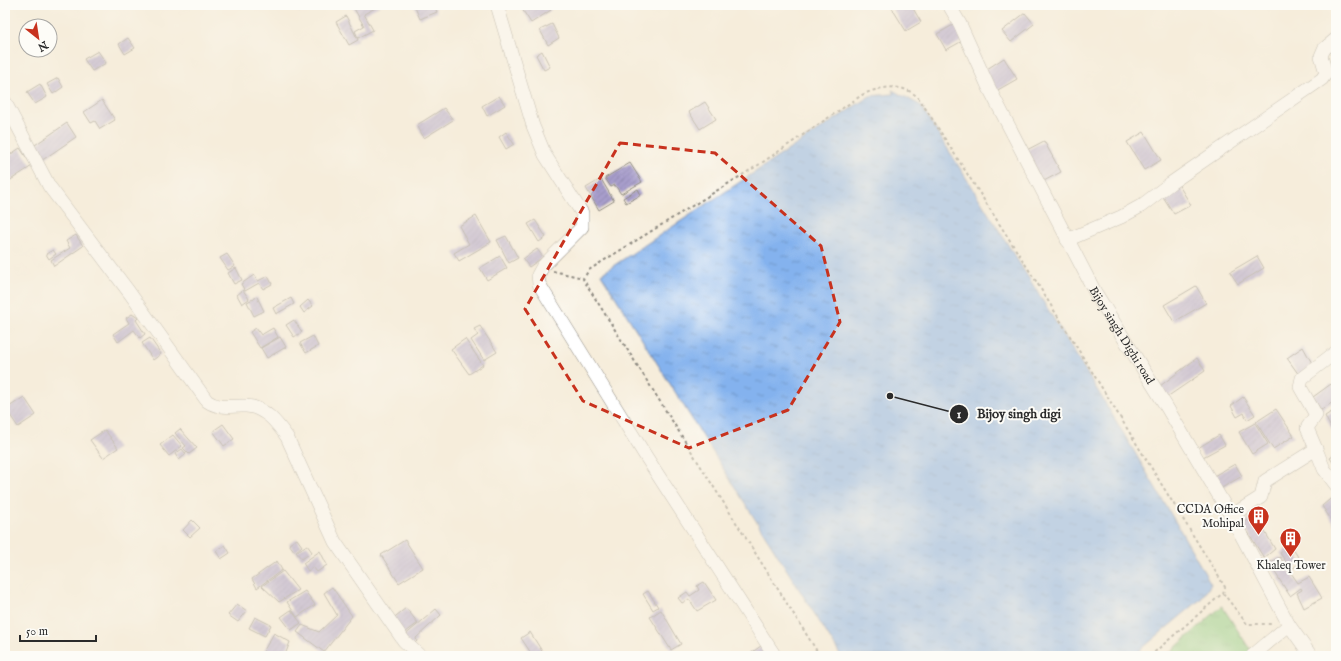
<svg xmlns="http://www.w3.org/2000/svg" width="1341" height="661" font-family="'IM FELL English',serif">
	<style>
		.grass { fill: url(#grass-tufts); stroke: #5e7d58 }
		.water { fill: url(#water-ripples); stroke: #586e8c }
		.building { fill: url(#building-hatch) }
		.lines { fill: none; stroke-linecap: round; stroke-linejoin: round }
		.minor-casing { stroke: #908c83; stroke-width: 14 }
		.path { stroke: #908c83; stroke-width: 2; stroke-dasharray: 3 3; stroke-linecap: butt }
		.minor { stroke: #fff; stroke-width: 13 }
		.marked { fill: none; stroke: #c8321e; stroke-width: 3; stroke-dasharray: 8 5; stroke-linejoin: round }
		.labels { text-anchor: middle; stroke-width: 4; stroke-linejoin: round; paint-order: stroke }
		.street-label { font-size: 12px; fill: #2b2b2b; stroke: #fdfcf7 }
		.poi-label { font-size: 12px; fill: #2b2b2b; stroke: #fdfcf7; text-anchor: end }
		.leader { fill: none; stroke: #2b2b2b; stroke-width: 1.5 }
		.callout-dot { fill: #2b2b2b; stroke: #fdfcf7; stroke-width: 1.5 }
		.mark-label { font-size: 12px; text-anchor: middle; font-weight: bold; fill: #fff }
		.callout-label { font-size: 13px; text-anchor: middle; font-weight: bold; fill: #2b2b2b; stroke: #fdfcf7; stroke-width: 4; stroke-linejoin: round; paint-order: stroke }
	</style>
	<defs>
		<pattern id="grass-tufts" width="24" height="20" patternUnits="userSpaceOnUse"><rect width="24" height="20" fill="#91cf86"/><path d="M3 7l-1-3M5 7V3M7 7l1-3M15 17l-1-3M17 17v-4M19 17l1-3" fill="none" stroke="#7db274"/></pattern>
		<pattern id="water-ripples" width="26" height="14" patternUnits="userSpaceOnUse"><rect width="26" height="14" fill="#84b2ee"/><path d="M2 4q2-2 4 0t4 0M15 11q2-2 4 0t4 0" fill="none" stroke="#6c91c1"/></pattern>
		<pattern id="building-hatch" width="6" height="6" patternUnits="userSpaceOnUse"><rect width="6" height="6" fill="#a89ecc"/><path d="M-1 1l2-2M0 6l6-6M5 7l2-2" fill="none" stroke="#8981a6"/></pattern>
	</defs>
	<rect width="100%" height="100%" fill="#fdfcf7"/>
	<filter id="ink" filterUnits="userSpaceOnUse"><feTurbulence type="fractalNoise" baseFrequency=".025" numOctaves="2"/><feDisplacementMap in="SourceGraphic" scale="8" xChannelSelector="R" yChannelSelector="G"/><feConvolveMatrix kernelMatrix="1 2 1 2 8 2 1 2 1" color-interpolation-filters="sRGB"/></filter>
	<filter id="wash" filterUnits="userSpaceOnUse"><feTurbulence type="fractalNoise" baseFrequency=".012" numOctaves="4" result="noise"/><feDisplacementMap in="SourceGraphic" scale="16" xChannelSelector="R" yChannelSelector="G"/><feGaussianBlur stdDeviation="0.9" result="paint"/><feColorMatrix in="noise" values="0 0 0 0 0 0 0 0 0 0 0 0 0 0 0 0 0 1.4 0 .05"/><feComposite in="paint" operator="in"/></filter>
	<g filter="url(#wash)">
		<rect width="100%" height="100%" fill="#f6eddb"/>
		<!-- grass -->
		<path class="grass" d="M1222,606L1251,651L1244,656H1166Z"/>
		<!-- water -->
		<path class="water" d="M892,90L920,105C1020,263 1119,421 1211,584L1201,599L1133,656H841L601,274L870,96L894,94Z"/>
		<g id="blocks">
			<!-- building -->
			<path class="building" d="M294,5H311L298,12Z
				M352,5H381L364,14L373,30L358,38L355,31L364,26Z
				M414,5H434L437,12L420,19Z
				M521,5H547L551,10L531,23L520,6Z
				M890,5H911L921,22L906,31Z
				M1025,13L1034,24L1011,42L1002,31Z
				M346,16L358,40L349,45L336,22Z
				M552,24L559,38L548,45L540,30Z
				M955,24L964,40L946,50L937,34Z
				M128,38L135,48L125,54L119,44Z
				M98,51L106,63L92,71L84,59Z
				M542,51L550,67L544,70L536,55Z
				M1004,58L1017,79L996,91L984,71Z
				M58,78L63,87L53,94L47,84Z
				M40,84L47,97L35,104L27,92Z
				M499,96L505,105L487,116L482,106Z
				M102,100L115,120L100,129L95,121L91,123L84,112Z
				M705,102L716,119L700,129L689,112Z
				M444,108L453,120L424,138L417,125Z
				M67,123L76,137L41,161L32,147Z
				M506,132L514,144L506,149L499,137Z
				M1144,132L1161,160L1144,170L1127,142Z
				M1044,141L1061,172L1042,182L1025,151Z
				M20,148L32,166L6,183L5,158Z
				M630,163L642,182L621,194L615,185L611,187L605,178Z
				M601,179L614,201L599,210L586,188Z
				M1178,184L1191,205L1174,214L1162,195Z
				M638,189L641,195L626,203L623,198Z
				M476,216L491,242L459,261L454,253L469,244L459,226Z
				M535,220L546,237L539,242L528,224Z
				M76,235L83,246L54,266L51,260L70,248L66,241Z
				M506,236L518,258L509,263L497,240Z
				M537,249L543,257L529,267L523,259Z
				M53,250L56,254L49,259L46,254Z
				M227,254L235,266L228,270L220,258Z
				M500,256L507,268L487,280L480,268Z
				M1257,256L1264,268L1238,284L1230,272Z
				M236,268L242,280L234,284L228,273Z
				M254,275L258,281L268,276L272,284L263,289L259,283L245,291L241,284Z
				M1196,286L1206,303L1174,322L1164,305Z
				M243,290L249,299L242,304L237,295Z
				M257,297L264,311L254,316L247,302Z
				M291,298L294,304L276,314L273,308Z
				M308,300L313,306L304,313L300,307Z
				M132,314L138,318L136,320L145,334L140,338L134,330L118,342L113,334L129,323L126,318Z
				M294,320L302,332L294,337L286,325Z
				M480,326L497,352L484,360L471,340L478,335L474,329Z
				M256,328L261,335L273,328L278,337L260,348L250,332Z
				M313,336L318,346L306,353L300,343Z
				M280,337L286,347L267,358L261,348Z
				M150,338L161,354L153,360L142,343Z
				M465,339L483,365L469,374L451,349Z
				M1303,347L1313,365L1299,375L1287,358Z
				M1197,358L1205,371L1167,397L1160,386Z
				M1331,384L1336,390V400L1321,410L1313,397Z
				M24,397L36,415L18,427L6,409Z
				M1243,397L1255,415L1247,420L1244,413L1237,417L1231,406Z
				M1276,409L1294,436L1273,449L1256,422Z
				M1336,409V432L1334,434L1325,416Z
				M1255,423L1268,444L1252,454L1239,432Z
				M223,424L234,439L224,446L213,431Z
				M180,429L197,448L189,454L183,448L186,446L175,433Z
				M105,430L118,448L103,458L90,440Z
				M173,435L182,446L169,456L160,445Z
				M1219,435L1225,445L1203,457L1198,448Z
				M182,449L186,454L179,460L175,454Z
				M1336,454V467L1330,458Z
				M1235,464L1242,476L1220,489L1212,477Z
				M1336,494V523L1334,524L1322,506Z
				M1255,515L1275,549L1264,558L1243,524Z
				M192,520L200,528L190,537L183,530Z
				M297,539L302,546L295,552L289,544Z
				M405,540L423,568L399,583L381,555Z
				M225,545L230,553L221,559L216,551Z
				M307,545L312,552L302,559L296,552Z
				M1291,546L1302,563L1291,569L1280,553Z
				M320,551L327,565L317,572L313,567L308,571L303,563Z
				M1280,557L1298,583L1309,577L1322,598L1304,608L1297,593L1302,590L1301,588L1290,596L1269,563Z
				M277,561L282,570L257,588L252,579Z
				M283,571L298,590L279,602L262,586Z
				M704,582L716,600L697,611L689,599L682,603L678,598L687,592L690,596L699,590L697,586Z
				M332,587L352,616L324,652L297,632L302,625L319,632L337,615L324,593Z
				M305,591L315,605L297,617L287,602Z
				M648,591L658,607L653,610L643,594Z
				M237,604L247,611L238,622L228,615Z
				M406,608L418,623L402,635L391,620Z
				M436,609L441,615L416,638L417,641L412,646L403,637Z
				M291,610L301,623L291,630L281,617Z
				M661,610L681,644L671,650L650,617Z
				M255,617L271,625L265,636L249,628Z
				M530,632L545,656H533L521,638Z
				M274,633L290,642L285,655L282,653L280,656H269L263,652Z
				M765,643L771,656H747Z"/>
		</g>
	</g>
	<g filter="url(#ink)">
		<use href="#blocks" fill-opacity="0" stroke="#908c83" stroke-width="1"/>
		<g class="lines">
			<defs>
				<g id="minor">
					<path d="M497,5L533,126L545,155L582,213V227L543,266L538,275L539,284L645,455L775,656"/>
					<path id="s1" d="M949,5L960,24L988,86L1095,292L1166,406L1231,516L1289,625L1311,656"/>
					<path d="M5,102L49,186L129,292L207,401C220,410 232,405 246,406C265,407 277,423 287,437L335,542L404,641L420,656"/>
					<path d="M1067,240L1121,217L1141,206L1171,183L1322,79L1326,73L1321,56L1324,49L1336,39"/>
					<path d="M1316,449L1307,428L1316,415L1300,387L1302,378L1336,352"/>
					<path d="M1231,516L1261,497L1265,481L1316,449L1324,469L1336,485"/>
					<path d="M1252,656L1289,625"/>
				</g>
			</defs>
			<!-- minor casing -->
			<use href="#minor" class="minor-casing"/>
			<!-- path -->
			<path class="path" d="M553,271L583,278
				M1223,593L1247,624H1273
				M820,656L583,279L589,270L603,261L760,164L862,95C880,86 906,82 920,100L1034,278L1225,587L1223,593L1150,656"/>
			<!-- minor -->
			<use href="#minor" class="minor"/>
		</g>
	</g>
	<!-- marked area -->
	<path d="M0 0H1341V661H0ZM620,143L715,153L821,246L840,322L788,410L689,448L583,401L525,309Z" fill="#f6eddb" fill-opacity=".55" fill-rule="evenodd"/>
	<path class="marked" d="M620,143L715,153L821,246L840,322L788,410L689,448L583,401L525,309Z"/>
	<!-- icons -->
	<defs>
		<symbol id="building-pin" viewBox="-11 -11 22 30"><path d="M0 17L-7.5 6A9.5 9.5 0 1 1 7.5 6Z" fill="#c8321e" stroke="#fdfcf7"/><path d="M-4-6H4V6H1V3H-1V6H-4ZM-2.5-4.3h1.7v1.8h-1.7ZM.8-4.3h1.7v1.8H.8ZM-2.5-1h1.7V.8h-1.7ZM.8-1h1.7V.8H.8Z" fill="#fff"/></symbol>
	</defs>
	<g fill-rule="evenodd">
		<use href="#building-pin" x="1246" y="504" width="25" height="34"/>
		<use href="#building-pin" x="1278" y="526" width="25" height="34"/>
	</g>
	<g class="labels">
		<!-- street labels -->
		<g class="street-label">
			<text dy="4" stroke="none"><textPath href="#s1" startOffset="373">Bijoy singh Dighi road</textPath></text>
		</g>
		<!-- poi labels -->
		<g class="poi-label">
			<text x="1244" y="513">CCDA Office<tspan x="1244" dy="14">Mohipal</tspan></text>
			<text x="1291" y="569" text-anchor="middle">Khaleq Tower</text>
		</g>
	</g>
	<!-- callouts -->
	<path class="leader" d="M890 396L959 414"/>
	<g class="callout-dot">
		<circle cx="890" cy="396" r="4"/>
		<circle cx="959" cy="414" r="10"/>
	</g>
	<g class="mark-label">
		<text x="959" y="418">1</text>
	</g>
	<g class="callout-label">
		<text x="1019" y="418">Bijoy singh digi</text>
	</g>
	<!-- margin -->
	<rect width="1341" height="661" fill="none" stroke="#fdfcf7" stroke-width="20"/>
	<!-- north arrow -->
	<g transform="translate(38 38) rotate(150)"><circle r="19" fill="#fdfcf7" stroke="#a9a8a5"/>
	<path d="M0-3L7 15L0 10L-7 15Z" fill="#c8321e"/>
	<text y="-6" font-size="11" font-weight="bold" text-anchor="middle" fill="#2b2b2b">N</text>
	</g>
	<!-- scale -->
	<path d="M20 635v6h76v-6" fill="none" stroke="#2b2b2b" stroke-width="2"/>
	<text x="26" y="635" font-size="12" fill="#2b2b2b" stroke="#fdfcf7" stroke-width="3" paint-order="stroke">50 m</text>
</svg>
